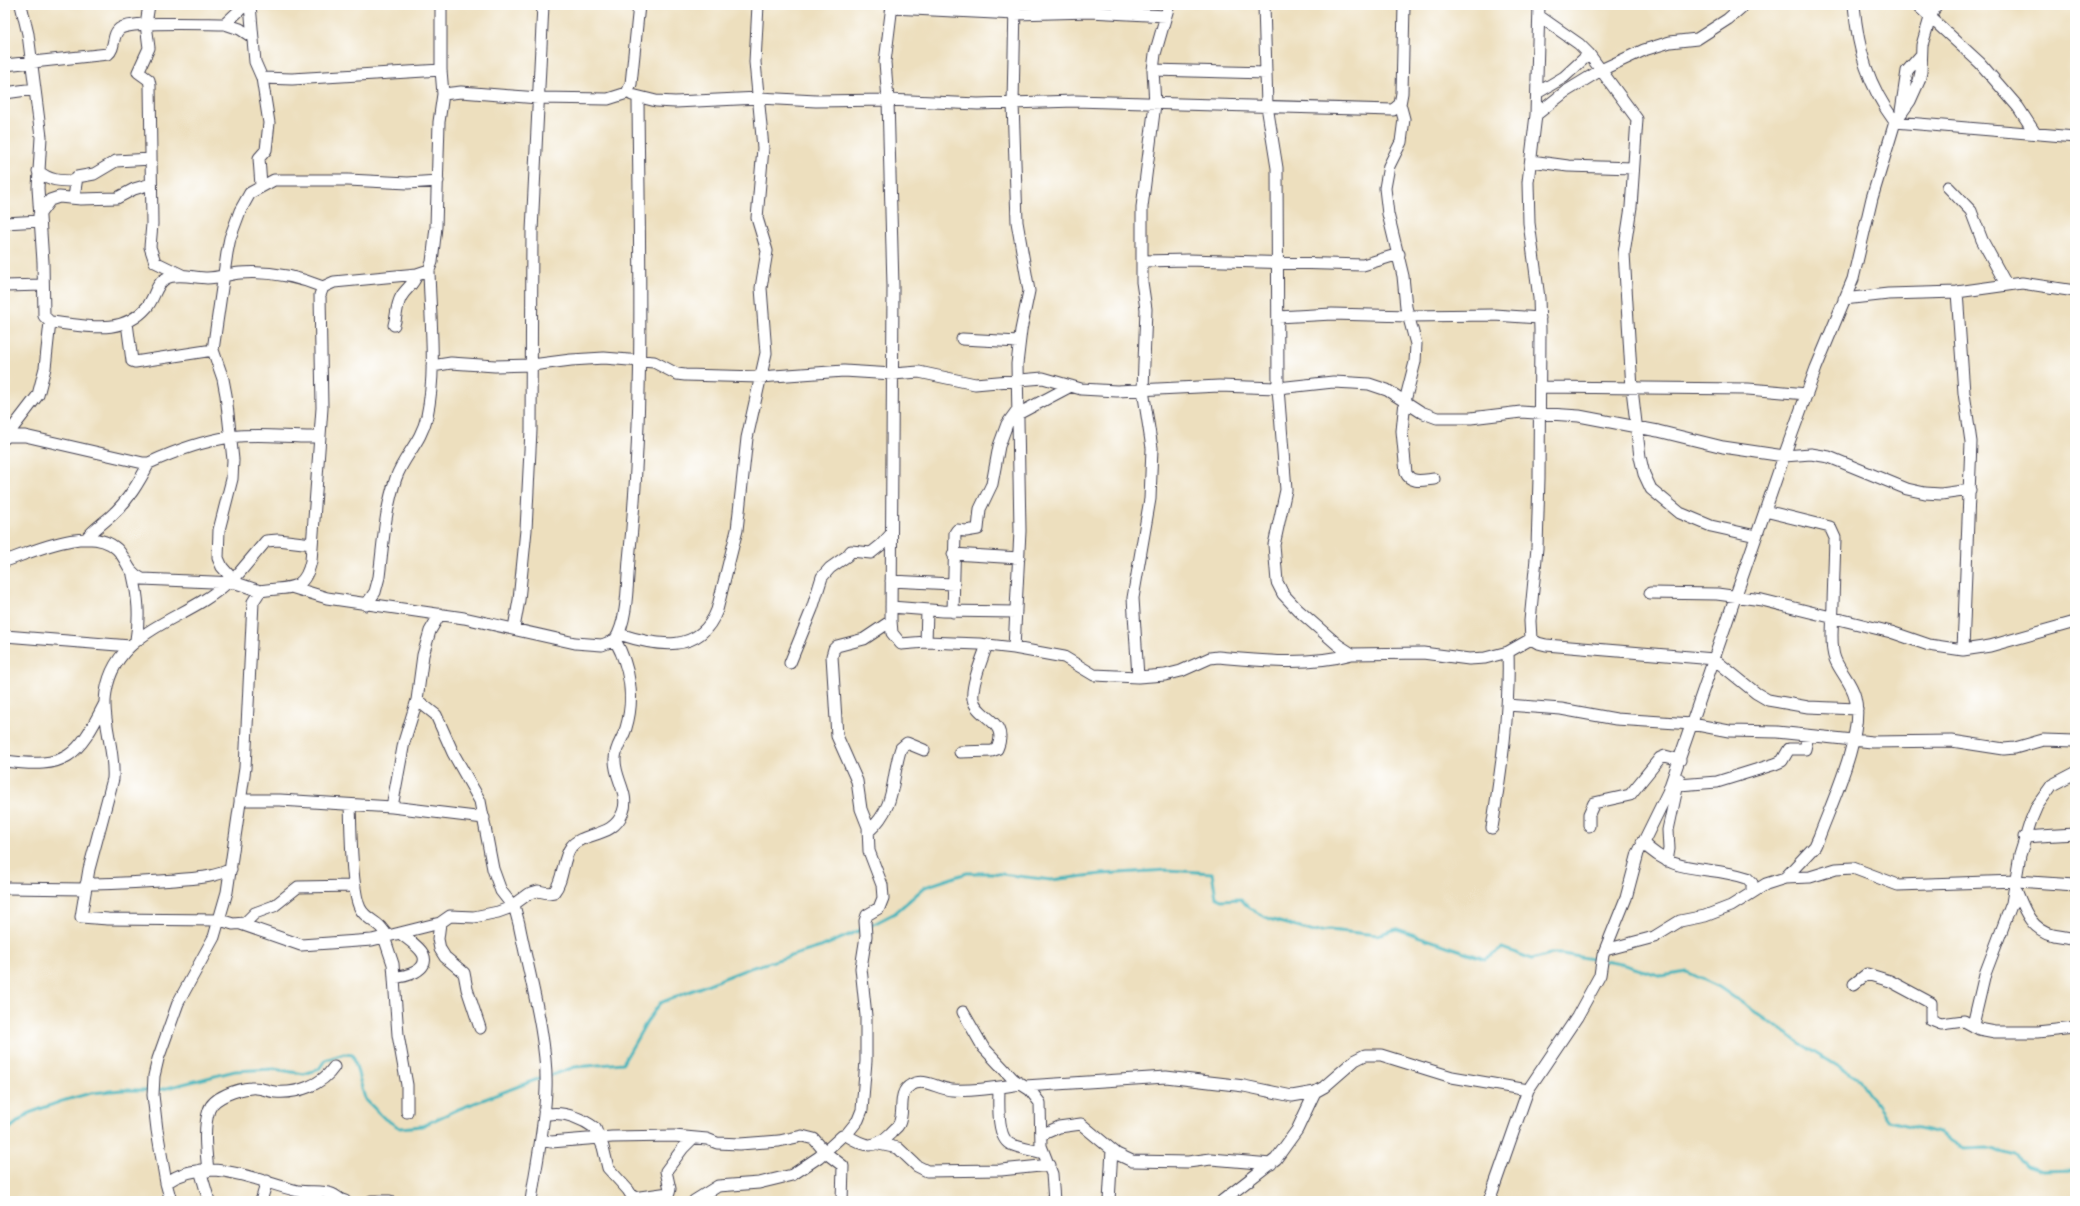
<svg xmlns="http://www.w3.org/2000/svg" width="2080" height="1206" font-family="'Patrick Hand',sans-serif">
	<style>
		.lines { fill: none; stroke-linecap: round; stroke-linejoin: round }
		.stream { stroke: #44b4bb; stroke-width: 3 }
		.street-casing { stroke: #403e4f; stroke-width: 13 }
		.street { stroke: #fff; stroke-width: 11 }
	</style>
	<rect width="100%" height="100%" fill="#fff"/>
	<filter id="ink" filterUnits="userSpaceOnUse"><feTurbulence type="fractalNoise" baseFrequency=".025" numOctaves="2"/><feDisplacementMap in="SourceGraphic" scale="8" xChannelSelector="R" yChannelSelector="G"/><feConvolveMatrix kernelMatrix="1 2 1 2 8 2 1 2 1" color-interpolation-filters="sRGB"/></filter>
	<filter id="wash" filterUnits="userSpaceOnUse"><feTurbulence type="fractalNoise" baseFrequency=".012" numOctaves="4" result="noise"/><feDisplacementMap in="SourceGraphic" scale="16" xChannelSelector="R" yChannelSelector="G"/><feGaussianBlur stdDeviation="0.9" result="paint"/><feColorMatrix in="noise" values="0 0 0 0 0 0 0 0 0 0 0 0 0 0 0 0 0 1.4 0 .05"/><feComposite in="paint" operator="in"/></filter>
	<g filter="url(#wash)">
		<rect width="100%" height="100%" fill="#eddfbe"/>
		<g class="lines">
			<!-- stream -->
			<path class="stream" d="M868,927L895,913L925,887L967,873H993L1051,880L1102,874L1167,870L1212,873L1216,897L1221,900L1241,899L1249,908L1269,919L1314,932L1329,930L1377,935L1397,929L1485,959L1502,948L1532,959L1550,954H1562L1621,964L1662,976L1687,972L1719,987L1803,1045L1859,1079L1888,1121L1939,1133L1964,1149L1988,1148L2015,1155L2026,1166L2041,1171L2075,1170
				M549,1076L575,1067L623,1063L646,1023L660,1003L750,968L821,947L863,929
				M5,1132L29,1113L62,1101L91,1093L122,1090H159L235,1071L274,1069L304,1074L319,1069L325,1060L344,1054L353,1055L365,1099L385,1119L400,1128L422,1126L456,1110L543,1077"/>
		</g>
	</g>
	<g filter="url(#ink)">
		<g class="lines">
			<defs>
				<path id="street" d="M21,5L28,34L41,137L38,188L43,262L44,316L50,322C85,325 121,337 147,307C154,299 156,284 165,279C175,272 195,278 207,278C218,278 229,274 240,273C269,271 296,276 323,287
					M149,5L146,24L149,48L138,72L149,80L150,85L152,224L150,247L155,262L182,275
					M250,5L255,62L262,78L292,79L441,70
					M441,5V70L443,94
					M892,5L885,62L888,100L893,286L891,621L892,633L901,644L926,642L979,644L1014,648L1064,657L1094,675L1138,677L1165,675L1181,671L1210,658L1218,657C1263,661 1308,666 1352,654
					M1264,5L1267,106L1277,168L1278,388L1286,490L1274,545L1277,582L1283,594L1298,610L1338,645L1352,654L1423,653L1469,659L1485,658L1508,652L1531,639
					M1539,5L1536,115L1528,182L1529,223L1539,298L1540,330L1539,478L1537,548L1530,621L1531,639L1538,643L1546,645L1714,659L1756,693L1768,700L1808,707L1857,709
					M1854,5C1858,51 1868,85 1895,122L2075,137
					M1917,5L1980,63L2018,107L2035,133
					M892,8L1015,14L1090,12L1166,16
					M1539,16L1579,44L1589,54L1637,119L1631,207L1624,253L1632,389L1640,457L1644,474L1651,489L1680,513L1711,526L1756,536
					M225,24L240,29L252,37
					M5,65L108,54C116,48 111,33 121,28C134,21 205,24 225,24L245,5
					M1153,70L1266,73
					M5,93L34,89
					M1537,93L1564,77L1589,54
					M632,95L656,101L675,102L759,98L816,101L888,100L978,104L1075,101L1393,110L1400,104L1402,93L1404,5
					M1400,104L1404,119L1401,142L1389,166L1385,188L1388,214L1403,276L1406,307L1416,344L1415,362L1405,401L1402,431L1406,473C1411,484 1424,480 1434,479
					M1901,111L1907,71L1921,55
					M1536,115L1565,92L1601,70L1644,50L1670,42L1697,39L1728,19L1744,5
					M1531,161L1568,166L1633,168
					M38,171C50,181 60,181 75,181
					M261,186L259,158L266,150L269,123L262,78
					M1948,187L1971,211L1982,240L2006,284
					M74,197L77,177L94,174L116,161L151,159
					M39,215L50,200L59,197L81,199L117,198L134,189L151,184
					M5,223L40,221
					M1143,261L1188,260L1363,265L1399,254
					M5,286L43,285
					M1957,292L1964,393L1971,442L1963,650
					M1844,299L1888,294L1957,292L2022,283L2075,291
					M1278,317L1332,314L1409,316L1494,315L1540,318
					M127,323L132,361L135,362L213,350
					M394,325C397,315 396,306 401,297C406,288 414,285 417,274
					M962,339L1019,342
					M432,366L451,363L495,366L532,365L571,360L604,358L654,362L677,374L685,375L760,377L844,371L893,374L919,372L975,384L1043,378L1081,389L1117,391L1219,386L1278,388L1333,382L1353,383L1369,384L1387,390L1421,412L1437,418H1471L1521,412L1579,416L1658,431L1723,447L1784,456L1811,454L1829,457L1907,489L1925,493L1941,494L1970,490
					M1541,387L1748,389L1807,394
					M1018,414L1071,386
					M8,436H25L143,463H149C175,451 203,441 231,437C260,433 290,438 320,437
					M5,438L38,395L45,368L50,322
					M1765,511L1830,527L1835,538L1832,635C1832,643 1832,652 1835,659C1840,672 1852,683 1855,697C1865,733 1832,802 1819,837L1815,846L1785,878
					M86,539C93,530 102,524 111,516C128,501 139,482 149,463
					M953,554L1019,558
					M5,561C32,552 91,524 117,549C128,560 126,571 142,579L236,583L260,591
					M133,575C138,597 140,616 136,640
					M234,579L266,541L278,540L312,544
					M891,581L953,584
					M236,583L222,567L218,558L219,530L232,479L233,460L226,395L223,379L213,350L227,253L230,238L240,211L250,193L274,180H348L408,183L438,181
					M226,584C184,622 109,630 105,701C104,727 115,752 113,779L89,869L81,917L108,919L220,920L233,924L245,923L255,913L274,906L298,887L355,886
					M291,587L327,598L464,618L575,643L602,645L615,640C628,620 627,583 629,560C645,406 639,251 638,97
					M1650,593L1717,594L1762,600L1891,632L1929,645L1963,650L1990,646L2075,622
					M366,605L375,592L379,577C383,544 385,509 396,478C404,455 421,443 427,416C437,369 430,318 429,270
					M891,607L943,611L1016,612
					M953,612L955,533L957,530L966,531L978,529L980,509L992,484L999,446L1007,424L1018,409
					M514,628L519,600L526,530L531,430L532,231L543,5
					M619,634C656,646 700,655 717,610L737,530L747,438L766,353L761,288L767,251L757,218L763,148L755,62L758,5
					M5,636L130,646
					M926,642L927,611
					M1014,648L1020,531L1017,364L1021,330L1029,291L1017,222L1013,103L1015,5
					M790,663L812,609L822,577L830,568L847,556L851,551L871,553L881,545L891,534
					M1138,677L1133,598L1150,499L1152,448L1143,390L1146,309L1142,282V207L1155,104L1153,70L1155,54L1169,5
					M417,700L436,715L453,753L480,801L493,869L501,891L515,909L519,924C529,975 548,1039 546,1089C545,1127 536,1164 531,1201
					M1507,705L1561,709L1616,719L1692,724L1729,731L1777,732L1872,742L1952,741L2004,749L2015,748L2043,740L2075,741
					M960,752L992,751L997,749C1010,720 977,719 973,699C971,685 982,659 987,645
					M5,761C67,769 77,758 105,703
					M1679,785L1717,782L1775,764L1782,761L1789,749H1805L1808,736
					M240,800H280L392,807L484,818
					M350,806C351,827 351,891 360,908C366,921 381,921 387,937
					M392,807L404,742L417,700L423,655L430,631L440,614
					M1589,826V814L1594,803L1630,795L1660,758L1665,756L1680,760
					M1492,828C1501,771 1510,711 1508,652
					M868,832C898,805 890,780 901,748L907,743L924,750
					M2024,837L2075,834
					M1642,842C1676,877 1706,864 1747,878L1752,883V892
					M1667,861L1669,849L1668,830L1679,779
					M86,884C115,884 145,882 175,880C194,878 213,878 231,869
					M5,888L85,889
					M2016,890C2024,909 2030,929 2053,935C2060,936 2068,937 2075,939
					M440,923L438,939L440,949L445,957L464,973L467,989L480,1028
					M241,924L301,945L372,940L440,923L450,916L474,917L498,912L509,908L528,894L538,891L548,893L554,892C564,880 562,859 571,847C583,831 613,839 623,812C630,794 614,778 615,759C615,747 623,739 626,728C635,698 630,667 615,640
					M384,937L393,964L398,1035L407,1085V1112
					M1605,950L1654,937L1680,921L1705,916L1731,906L1766,884L1785,878L1810,877L1836,869L1853,868L1898,885L2017,881L2075,885
					M394,977C404,977 431,971 423,954C419,946 407,939 400,933
					M1854,984L1867,974L1890,981L1931,1003V1020L1941,1024L1964,1021L1979,1029L1995,1032H2037L2075,1028
					M963,1012L983,1047L1013,1079L1030,1090L1040,1103L1041,1146L1052,1174L1054,1201
					M1973,1025L1985,974L2012,903L2020,855L2031,820L2037,806L2052,785L2075,773
					M1025,1086L1166,1077L1244,1086L1292,1096L1315,1092L1324,1087L1355,1060L1365,1055H1381L1452,1077L1528,1090
					M999,1087C999,1100 996,1137 1010,1144C1020,1148 1032,1150 1043,1153
					M544,1110L549,1114C565,1112 582,1119 595,1128L603,1147L608,1168L628,1190L635,1201
					M846,1135L858,1120L862,1110L866,1061V1016L861,968L866,936L865,921L867,915L879,908L883,898L882,885L869,851L868,827L861,809L857,781L837,736L832,656L834,649L837,646L864,639L891,621
					M1041,1135L1059,1127L1081,1124L1117,1154L1132,1161L1188,1162L1211,1159L1271,1164
					M541,1140L551,1142L612,1137L674,1136L707,1139L717,1143L740,1144L779,1141L802,1136L814,1139L826,1153L843,1166L842,1201
					M879,1144L898,1148L917,1166L927,1171L1001,1170L1050,1165
					M200,1170L209,1201
					M208,1171C206,1152 203,1128 209,1110C213,1097 238,1089 251,1088C259,1087 267,1091 275,1092C297,1094 322,1085 334,1067
					M166,1183C206,1154 256,1181 298,1191C309,1193 322,1190 332,1194C337,1196 339,1200 345,1201
					M633,1198L669,1193L670,1189L666,1171L683,1148L692,1139
					M171,1201L166,1183L157,1130L153,1095L154,1076L158,1059L178,1003L214,937L227,892L245,768L253,602L260,591C287,586 304,594 311,561L322,408L320,295L323,287L334,282L417,274L429,270L432,262L436,227L439,122L443,94L461,92L538,98L608,99L627,93L631,84L639,5
					M261,1201L267,1181
					M371,1201H390
					M694,1201L718,1186L759,1183L792,1175L819,1157L842,1136L846,1135C865,1147 874,1150 891,1133C893,1130 897,1128 899,1124C905,1112 897,1092 911,1085C925,1077 937,1089 952,1090C974,1092 999,1087 1022,1084
					M1109,1201L1112,1150
					M1222,1201L1276,1159L1297,1130L1315,1092
					M1489,1201L1528,1090L1577,1017L1600,975L1603,955L1626,898L1638,853L1668,792L1784,456L1816,368L1853,279L1872,198L1895,122L1910,101L1919,81L1921,72L1922,45L1930,18L1936,5"/>
			</defs>
			<!-- street casing -->
			<use href="#street" class="street-casing"/>
			<!-- street -->
			<use href="#street" class="street"/>
		</g>
	</g>
	<!-- margin -->
	<rect width="2080" height="1206" fill="none" stroke="#fff" stroke-width="20"/>
</svg>
